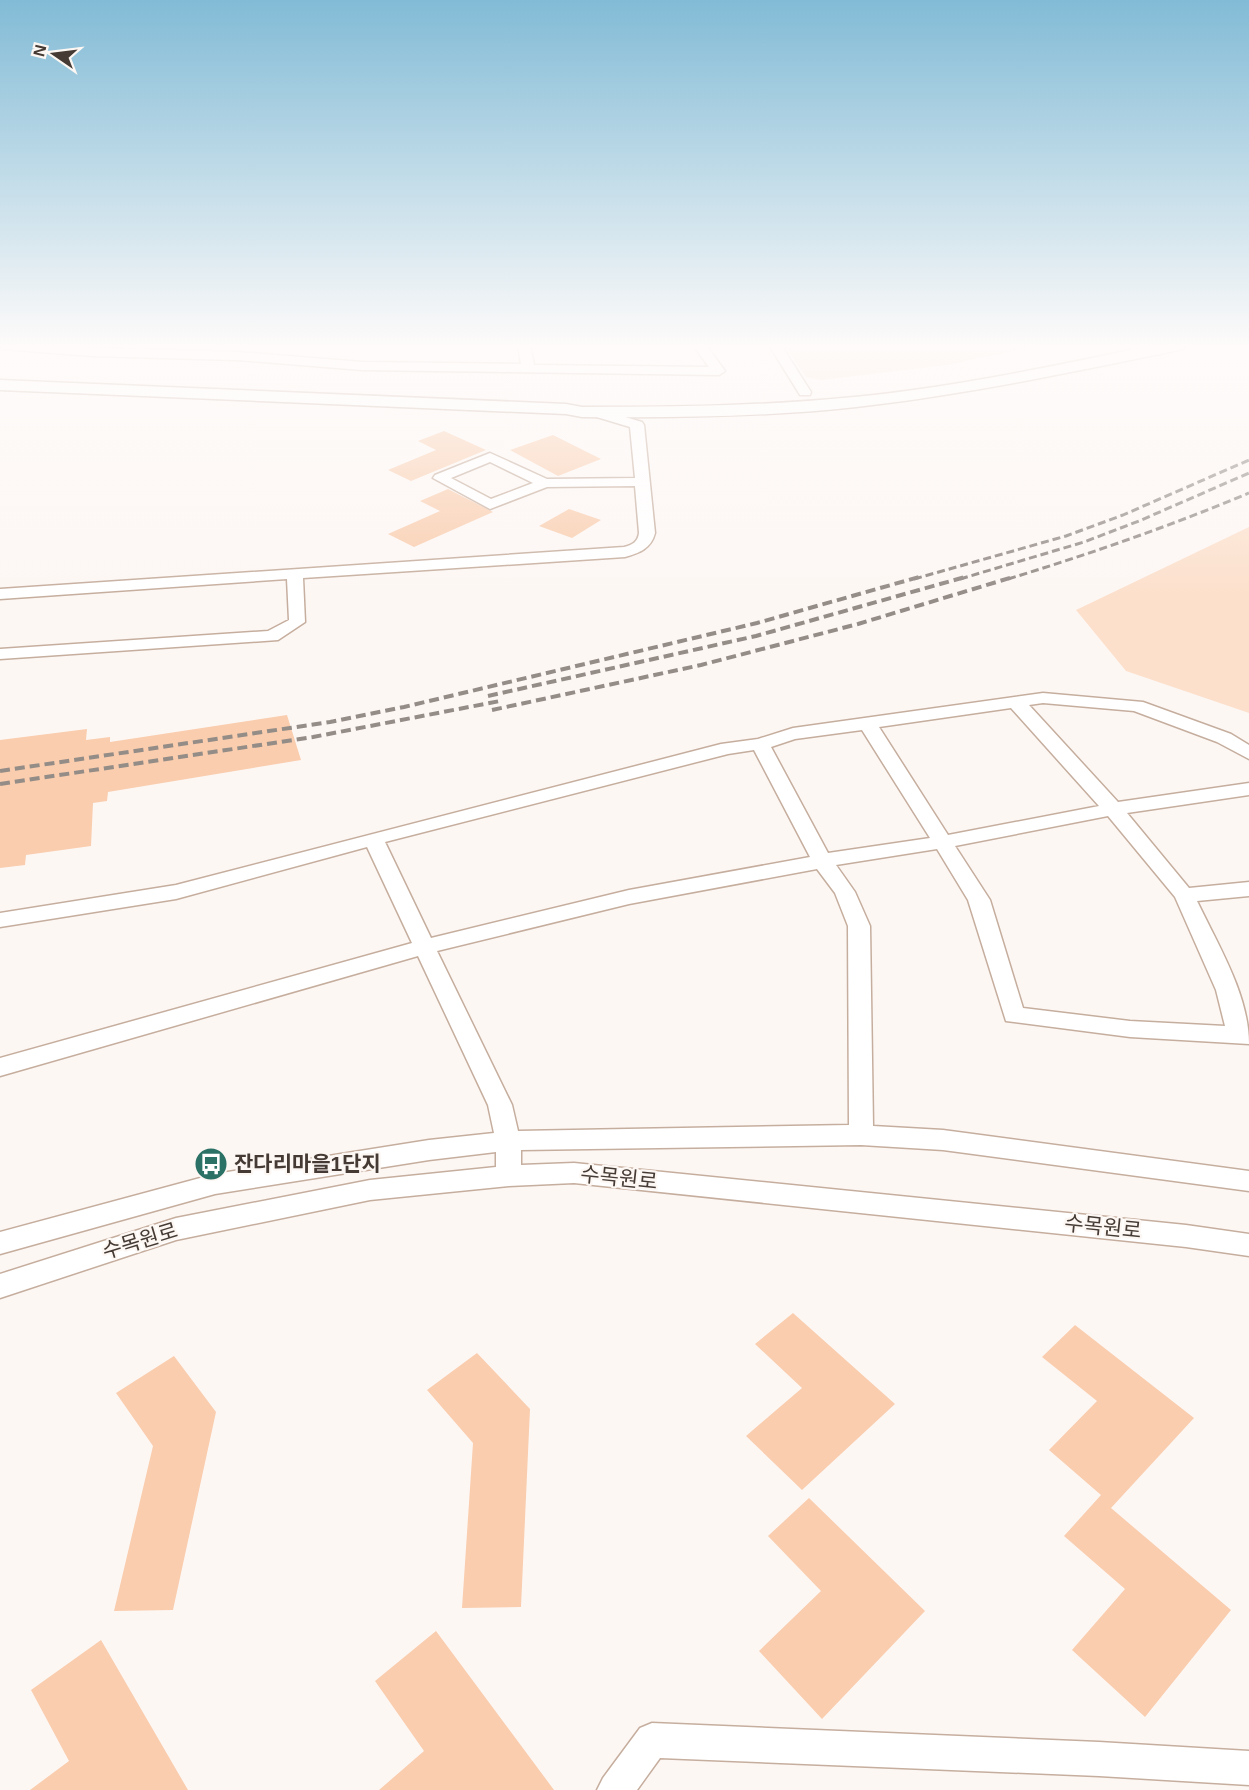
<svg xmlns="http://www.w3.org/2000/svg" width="1249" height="1790" font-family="Helvetica,'Noto Sans KR',sans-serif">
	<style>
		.green { fill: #fce0cc }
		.building { fill: #f9cdae }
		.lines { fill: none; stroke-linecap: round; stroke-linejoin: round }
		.minor-casing { stroke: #c6ae9e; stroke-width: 3 }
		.major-casing { stroke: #c6ae9e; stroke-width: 3 }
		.minor { fill: #fff; fill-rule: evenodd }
		.major { fill: #fff; fill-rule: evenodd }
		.rail-far1 { stroke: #948c87; stroke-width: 3; stroke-dasharray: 8 4; stroke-linecap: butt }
		.rail { stroke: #948c87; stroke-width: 4; stroke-dasharray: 10 5; stroke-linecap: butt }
		.labels { text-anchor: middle; stroke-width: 4.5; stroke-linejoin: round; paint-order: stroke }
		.near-poi-label { font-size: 21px; font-weight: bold; fill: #453b34; stroke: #fdf7f4; text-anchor: start }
		.near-street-label { font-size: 21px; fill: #453b34; stroke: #fdf7f4 }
	</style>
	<rect width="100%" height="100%" fill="#fdf7f4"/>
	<!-- green -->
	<path class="green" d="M784,345H1043L946,365L821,380L806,377Z
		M1249,527V713L1126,671L1076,610Z"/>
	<!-- building -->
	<path class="building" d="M444,431L486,450L411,481L388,470L436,450L418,441Z
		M553,435L601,459L558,476L510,450Z
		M448,489L493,512L414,547L388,534L440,511L420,501Z
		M569,509L601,520L572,538L539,526Z
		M287,715L301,760L108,792L107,801L93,803L91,846L26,855L25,865L0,868V740L87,729L86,740L110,737V742Z
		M793,1313L895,1404L802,1490L746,1436L802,1388L755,1344Z
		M1075,1325L1194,1418L1111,1508L1231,1610L1145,1717L1072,1650L1125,1589L1064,1536L1101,1495L1049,1450L1097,1401L1042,1357Z
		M477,1353L530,1409L521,1607L462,1608L473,1443L427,1390Z
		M174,1356L216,1412L173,1610L114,1611L153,1446L116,1393Z
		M809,1498L925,1611L822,1719L759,1651L821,1591L768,1536Z
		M436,1631L554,1790H379L424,1751L375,1681Z
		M101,1640L188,1790H30L69,1761L31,1690Z"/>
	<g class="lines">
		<defs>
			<path id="minor" d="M0,345L237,352L362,362L521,364L518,345H530L534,365L709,367L693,345H706L725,371L719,375L362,370L237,360L92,356L2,349Z
				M769,345H781L811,392L810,395H800Z
				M595,408L642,422L644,425L655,533C651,549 639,553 625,557L303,578L305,622L278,640L0,659V649L268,631L289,620L287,579L0,599V589L624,547C632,545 638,542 639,533L635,486L547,487L490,509L433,478L435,475L490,453L547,479L635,478L630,427L590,415L588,412L590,409ZM490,462L533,483L491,499L451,478Z
				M1043,693L1143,702L1231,734L1249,745V759L1217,742L1134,711L1043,703L1029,705L1118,802L1249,783V795L1127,813L1189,888L1249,882V896L1197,901C1218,945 1249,995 1249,1044L1130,1037L1006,1021L968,900L937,849L836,865L855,892L870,926L873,1126L943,1130L1249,1171V1191L943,1150L861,1145L521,1150V1165L574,1163L1186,1225L1249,1234V1256L1186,1247L574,1183L509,1186L370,1200L176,1240L0,1298V1274L176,1218L370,1180L496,1167V1152L429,1160L215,1194L0,1254V1232L215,1174L429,1140L494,1133L488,1105L418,956L0,1076V1058L412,943L367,847L176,899L0,927V913L176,885L721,744L758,739L793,728ZM1011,708L1099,806L948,835L879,727ZM862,730L930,838L828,853L771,747L795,739ZM754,750L810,857L629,890L431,938L385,842L728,754ZM1108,816L1175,897L1216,990L1225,1026L1130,1021L1023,1008L990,900L955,846ZM817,869L835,893L848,926L849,1125L518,1131L512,1105L437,951L629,904Z
				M652,1723L1099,1742L1249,1751V1785L1099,1776L660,1758L637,1790H597L603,1778L640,1728Z"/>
			<path id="major" d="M1154,345H1187L1179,350C1072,372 965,395 856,407C765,417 673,418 582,417L566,414L0,390V380L566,404L582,407C673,407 764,406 854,397C955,387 1055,366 1154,345Z"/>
		</defs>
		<!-- minor casing -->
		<use href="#minor" class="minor-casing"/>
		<!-- major casing -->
		<use href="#major" class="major-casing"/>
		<!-- minor -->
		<use href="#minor" class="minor"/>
		<!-- major -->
		<use href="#major" class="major"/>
		<!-- rail-far1 -->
		<path class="rail-far1" d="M914,579L1066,536L1123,515L1249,460
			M960,579L1084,542L1139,521L1249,473
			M1008,579C1090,554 1170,526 1249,493"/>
		<!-- rail -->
		<path class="rail" d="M488,696L756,636L965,577
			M492,710L701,665L858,624L1013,577
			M0,771L330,722L404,707L757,623L919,577
			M0,784L313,737L500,701"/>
	</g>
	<!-- sky -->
	<linearGradient id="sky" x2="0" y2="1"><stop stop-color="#82bbd6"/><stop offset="0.58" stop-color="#fefbfa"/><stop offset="1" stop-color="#fefbfa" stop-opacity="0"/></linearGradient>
	<rect width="1249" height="596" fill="url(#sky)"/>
	<!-- icons -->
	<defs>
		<symbol id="bus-disc" viewBox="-11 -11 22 22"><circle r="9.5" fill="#2b7166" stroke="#fdf7f4"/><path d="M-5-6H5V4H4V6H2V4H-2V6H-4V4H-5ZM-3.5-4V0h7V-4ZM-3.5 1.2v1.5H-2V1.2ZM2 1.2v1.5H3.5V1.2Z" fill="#fff"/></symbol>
	</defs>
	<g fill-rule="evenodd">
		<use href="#bus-disc" x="192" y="1145" width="38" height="38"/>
	</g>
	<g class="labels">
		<!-- near-poi labels -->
		<g class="near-poi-label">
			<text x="234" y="1171">잔다리마을1단지</text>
		</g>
		<!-- near-street labels -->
		<g class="near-street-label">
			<text transform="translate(619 1178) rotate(6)" y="7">수목원로</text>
			<text transform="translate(1103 1227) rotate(6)" y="7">수목원로</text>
			<text transform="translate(140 1241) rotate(-17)" y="7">수목원로</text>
		</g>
	</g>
	<!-- north arrow -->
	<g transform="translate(54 54) rotate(284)" stroke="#fdf7f4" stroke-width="4.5" paint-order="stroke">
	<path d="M0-4.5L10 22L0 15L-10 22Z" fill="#453b34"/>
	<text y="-9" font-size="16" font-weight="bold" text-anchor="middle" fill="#453b34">N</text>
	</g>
</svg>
